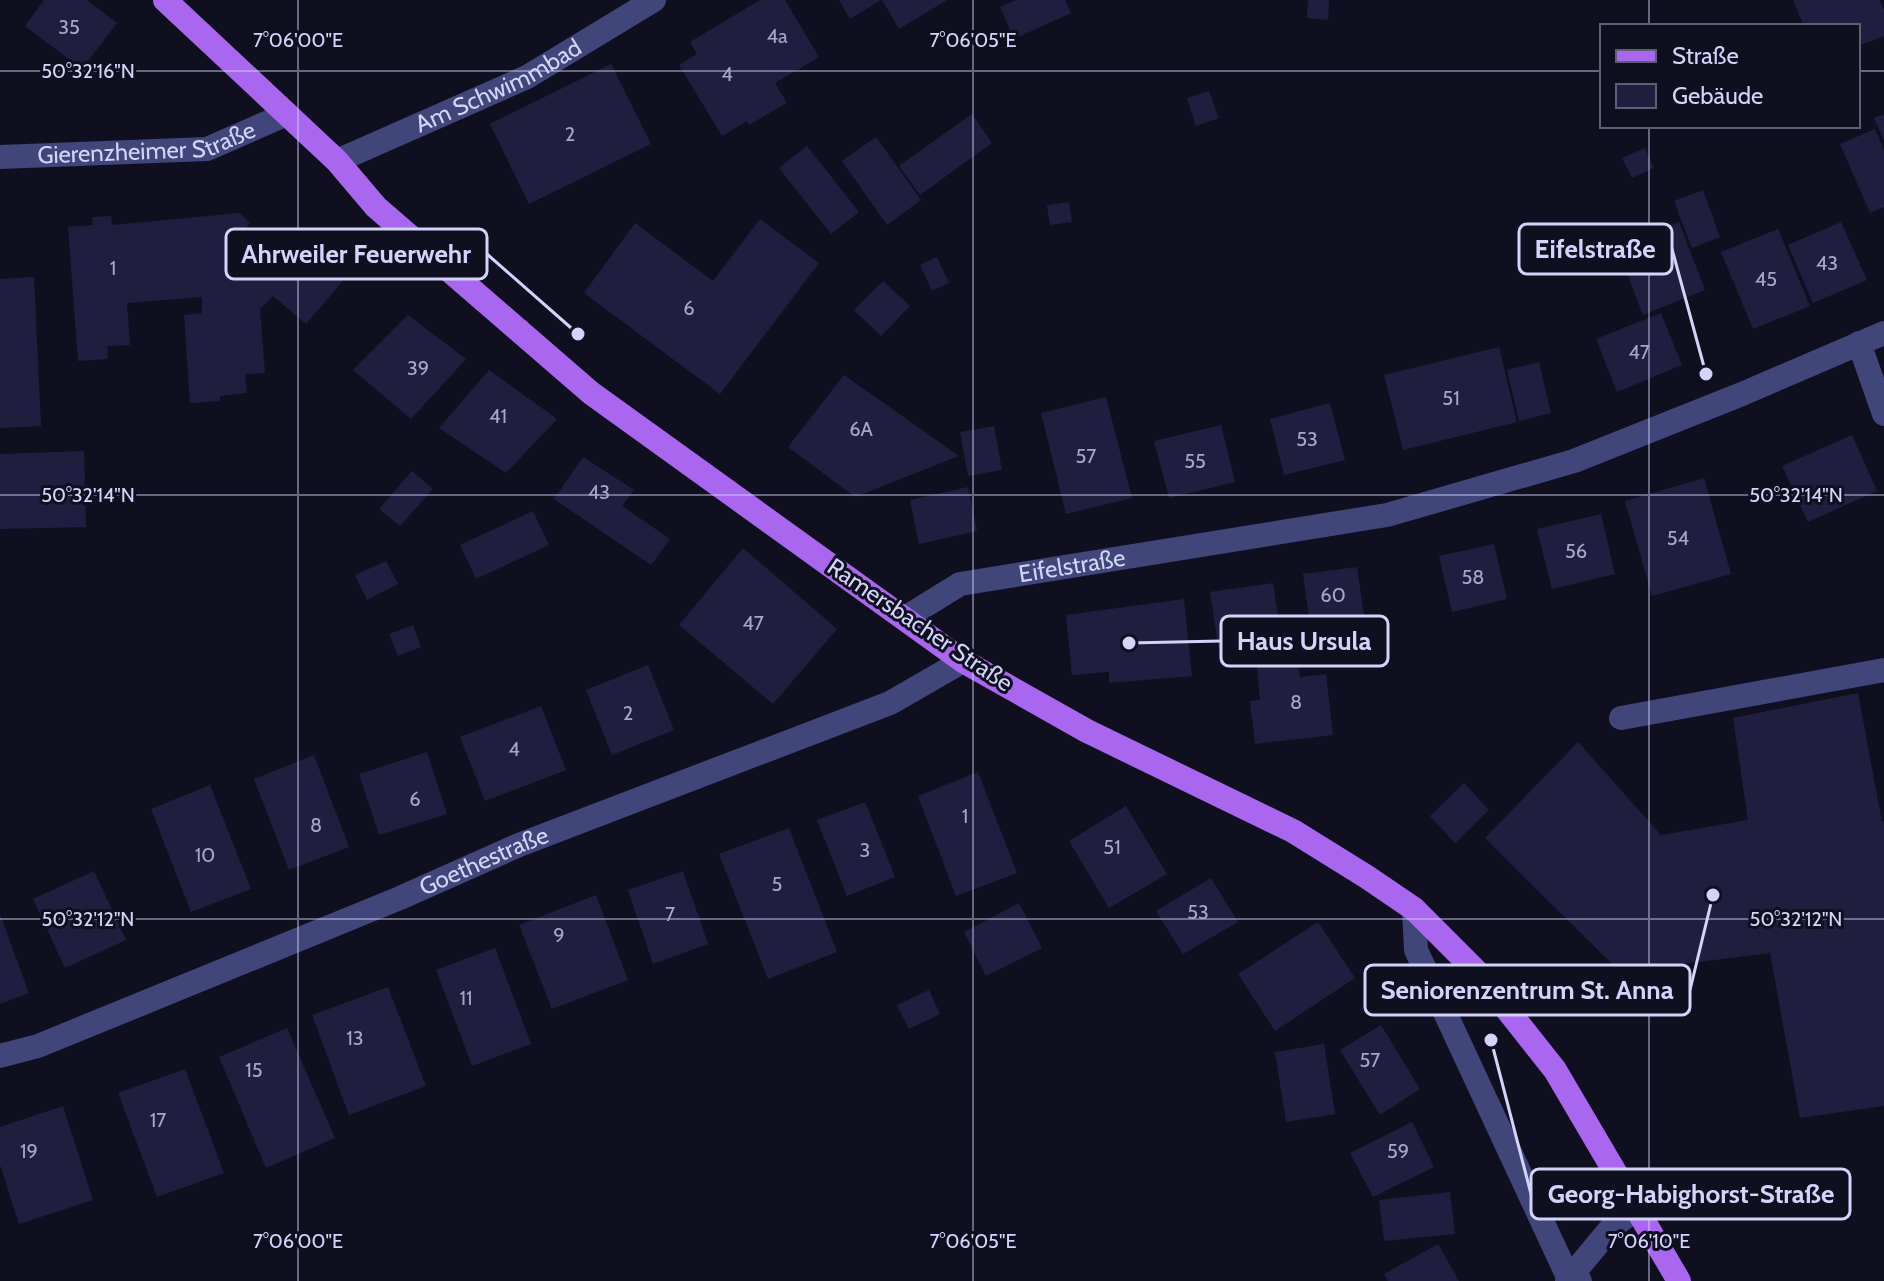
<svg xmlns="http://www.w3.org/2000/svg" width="1884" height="1281" font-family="Cabin,sans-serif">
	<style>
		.building { fill: #201e3f }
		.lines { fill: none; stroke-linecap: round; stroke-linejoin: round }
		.minor { stroke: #40457a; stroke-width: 24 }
		.major { stroke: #a966ee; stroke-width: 24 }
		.ticks { fill: none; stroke: #d3d4fa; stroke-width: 2; stroke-opacity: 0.45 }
		.labels { text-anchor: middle; stroke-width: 6; stroke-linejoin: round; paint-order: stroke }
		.number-label { font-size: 20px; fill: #a6a6cb }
		.street-label { font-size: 24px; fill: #d3d4fa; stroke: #100f20 }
		.ticks-label { font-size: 20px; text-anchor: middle; fill: #d3d4fa; stroke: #100f20; stroke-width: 6; stroke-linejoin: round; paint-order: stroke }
		.leader { fill: none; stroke: #d3d4fa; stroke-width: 3 }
		.callout-dot { fill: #d3d4fa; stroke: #100f20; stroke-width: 3 }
		.callout { fill: #100f20; stroke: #d3d4fa; stroke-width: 3 }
		.callout-label { font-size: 26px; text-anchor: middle; font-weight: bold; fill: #d3d4fa }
	</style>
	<rect width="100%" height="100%" fill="#100f20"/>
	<!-- building -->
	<path class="building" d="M44,0H87L117,23L82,69L25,26Z
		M760,0H785L819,57L775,83L787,103L749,125L747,121L722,136L679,65L697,54L690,42Z
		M839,0H881L850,19Z
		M882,0H947L899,29Z
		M1016,0H1065L1071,13L1014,39L1000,7Z
		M1308,0H1329L1328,20L1307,18Z
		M1793,0H1880L1884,10V36L1858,46V26H1804Z
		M611,64L651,144L529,204L490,124Z
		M1209,91L1219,118L1196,126L1187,98Z
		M972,114L992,143L920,195L899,166Z
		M1884,114V141L1874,118Z
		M1875,129L1884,150V207L1870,213L1840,144Z
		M876,137L921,200L887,225L842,161Z
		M807,146L859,212L831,234L779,168Z
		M1645,148L1654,168L1632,178L1622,158Z
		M1703,190L1720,237L1692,248L1674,201Z
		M1069,202L1072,222L1050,225L1047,205Z
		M240,213L250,223L239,236L259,253L280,228L343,281L306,324L273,296L260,309L265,373L245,374L247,393L220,396V401L190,403L184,315L202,313V297L127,303L130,345L107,346L108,359L78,361L68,227L93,225L92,217L111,216L112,225Z
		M760,219L819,263L720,394L584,293L635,223L713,281Z
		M1679,222L1705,290L1643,315L1616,245Z
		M1841,222L1867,280L1813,303L1788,245Z
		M1778,229L1810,306L1753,329L1721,252Z
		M937,257L949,283L932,291L920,265Z
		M34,277L41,426L0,428V279Z
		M883,281L910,306L881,336L854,310Z
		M1661,313L1682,365L1617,392L1596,339Z
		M408,315L466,359L411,419L353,370Z
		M1499,347L1517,422L1403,450L1384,375Z
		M1539,362L1551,413L1519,421L1507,370Z
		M489,370L557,419L506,473L439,428Z
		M844,375L959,456L855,497L788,447Z
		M1106,397L1132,498L1066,514L1041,413Z
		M1330,403L1345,460L1284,475L1270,419Z
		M1221,425L1235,482L1169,498L1154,441Z
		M994,426L1002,470L968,476L960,432Z
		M1852,435L1877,491L1808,522L1782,466Z
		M84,451L86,527L0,529V454Z
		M583,457L634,490L622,506L670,539L651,565L554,499Z
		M412,471L433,489L400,526L379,509Z
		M1704,478L1731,574L1652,596L1625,501Z
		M968,487L977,531L919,544L910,500Z
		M533,511L549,545L476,579L460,545Z
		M1601,514L1615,574L1552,589L1537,529Z
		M1494,544L1507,599L1452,612L1439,556Z
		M743,548L837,629L773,704L679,625Z
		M386,561L398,584L367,600L355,575Z
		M1357,567L1364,616L1310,624L1303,574Z
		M1273,583L1282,642L1219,651L1210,592Z
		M1184,599L1192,676L1109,683V672L1072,675L1066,615Z
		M413,625L421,647L398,656L389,634Z
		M1298,662L1300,677L1326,674L1333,735L1255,744L1250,701L1260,700L1257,667Z
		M648,665L674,730L612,755L586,690Z
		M1858,693L1882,822L1884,821V1106L1800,1118L1770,953L1620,972L1485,838L1578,742L1661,835L1748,820L1733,718Z
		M541,706L566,770L485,801L460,737Z
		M427,752L447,814L379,835L359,774Z
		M314,755L349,847L289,870L254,779Z
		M978,772L1017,873L956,896L918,796Z
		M1464,783L1489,810L1455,843L1430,816Z
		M210,785L251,889L191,912L151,809Z
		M865,802L895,877L847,896L817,820Z
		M1126,806L1167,874L1109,908L1069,841Z
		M789,828L837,952L768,979L719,854Z
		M94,871L126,940L65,968L33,899Z
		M683,871L708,944L653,964L628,890Z
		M1211,878L1238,922L1183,954L1156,911Z
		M596,895L628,980L552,1009L519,925Z
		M1019,903L1042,948L986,976L964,932Z
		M0,914L29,993L0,1004Z
		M1318,922L1355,978L1275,1031L1238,974Z
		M495,948L531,1044L472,1066L436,970Z
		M388,987L426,1086L349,1115L312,1015Z
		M929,990L940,1014L909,1029L897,1005Z
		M1381,1025L1420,1089L1380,1115L1340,1050Z
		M287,1028L335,1138L266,1168L219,1057Z
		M1324,1044L1335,1114L1286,1122L1275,1052Z
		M185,1069L224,1173L157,1197L118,1093Z
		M63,1106L93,1200L19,1224L0,1165V1127Z
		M1412,1122L1434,1167L1373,1197L1350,1153Z
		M1450,1192L1455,1234L1384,1241L1379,1200Z
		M1438,1244L1459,1281H1388L1384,1274Z"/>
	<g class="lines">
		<!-- minor -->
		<g class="minor">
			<path id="s1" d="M0,157L207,149L287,114"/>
			<path id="s2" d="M337,161L527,77L654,0"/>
			<path d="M1859,343L1884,414"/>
			<path id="s3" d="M905,618L960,584L1387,515L1574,461L1742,394L1884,333"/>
			<path d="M1621,718L1884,670"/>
			<path d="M1414,909L1416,950L1569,1279L1580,1281"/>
			<path id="s4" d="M0,1056L38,1046L400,898L519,845L890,703L963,661"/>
			<path d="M1567,1281L1611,1228L1636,1209"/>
		</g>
		<!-- major -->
		<path class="major" d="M165,0L337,161L376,207L591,393L963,661L1087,731L1293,831L1367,877L1414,909L1479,974L1555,1070L1679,1281"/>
	</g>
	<!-- ticks -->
	<path class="ticks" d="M298,0V1281M973,0V1281M1649,0V26M0,71H1602M1858,71H1884M1649,126V1281M0,495H1884M0,919H1884"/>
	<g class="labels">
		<!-- number labels -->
		<g class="number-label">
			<text x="69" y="34">35</text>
			<text x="777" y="43">4a</text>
			<text x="727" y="81">4</text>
			<text x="570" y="141">2</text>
			<text x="1827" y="270">43</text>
			<text x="113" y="275">1</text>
			<text x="1766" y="286">45</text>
			<text x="689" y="315">6</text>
			<text x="1639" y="359">47</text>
			<text x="418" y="375">39</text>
			<text x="1451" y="405">51</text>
			<text x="498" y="423">41</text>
			<text x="861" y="436">6A</text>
			<text x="1307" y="446">53</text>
			<text x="1086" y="463">57</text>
			<text x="1195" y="468">55</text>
			<text x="599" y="499">43</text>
			<text x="1678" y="545">54</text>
			<text x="1576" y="558">56</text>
			<text x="1473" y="584">58</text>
			<text x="1333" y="602">60</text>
			<text x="753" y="630">47</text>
			<text x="1296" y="709">8</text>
			<text x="628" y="720">2</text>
			<text x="514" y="756">4</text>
			<text x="415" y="806">6</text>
			<text x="965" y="823">1</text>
			<text x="316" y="832">8</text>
			<text x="1112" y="854">51</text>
			<text x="865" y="857">3</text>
			<text x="205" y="862">10</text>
			<text x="777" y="891">5</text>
			<text x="1198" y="919">53</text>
			<text x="670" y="921">7</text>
			<text x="559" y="942">9</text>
			<text x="466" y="1005">11</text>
			<text x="355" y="1045">13</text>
			<text x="1370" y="1067">57</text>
			<text x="254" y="1077">15</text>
			<text x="158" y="1127">17</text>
			<text x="29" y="1158">19</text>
			<text x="1398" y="1158">59</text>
		</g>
		<!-- street labels -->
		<g class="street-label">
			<text dy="8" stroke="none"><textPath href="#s2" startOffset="178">Am Schwimmbad</textPath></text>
			<text dy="8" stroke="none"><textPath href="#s1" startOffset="148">Gierenzheimer Straße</textPath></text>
			<text dy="8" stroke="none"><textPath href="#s3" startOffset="178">Eifelstraße</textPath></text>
			<text transform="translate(920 625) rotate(34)" y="8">Ramersbacher Straße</text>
			<text dy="8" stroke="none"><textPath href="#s4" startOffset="522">Goethestraße</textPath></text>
		</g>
	</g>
	<g class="ticks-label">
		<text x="298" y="47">7°06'00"E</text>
		<text x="973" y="47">7°06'05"E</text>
		<text x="88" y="78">50°32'16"N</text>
		<text x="88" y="502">50°32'14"N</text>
		<text x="1796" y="502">50°32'14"N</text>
		<text x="88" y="926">50°32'12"N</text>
		<text x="1796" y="926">50°32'12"N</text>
		<text x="298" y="1248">7°06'00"E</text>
		<text x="973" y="1248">7°06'05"E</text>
		<text x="1649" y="1248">7°06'10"E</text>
	</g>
	<!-- callouts -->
	<path class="leader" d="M1706 374L1672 249M578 334L487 254M1129 643L1221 641M1713 895L1690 990M1491 1040L1531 1194"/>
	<g class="callout-dot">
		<circle cx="1706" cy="374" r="8"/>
		<circle cx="578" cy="334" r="8"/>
		<circle cx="1129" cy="643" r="8"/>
		<circle cx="1713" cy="895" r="8"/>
		<circle cx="1491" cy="1040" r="8"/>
	</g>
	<g class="callout">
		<rect x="1519" y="224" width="153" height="50" rx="8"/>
		<rect x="226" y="229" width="261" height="50" rx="8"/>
		<rect x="1221" y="616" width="167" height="50" rx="8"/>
		<rect x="1365" y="965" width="325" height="50" rx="8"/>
		<rect x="1531" y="1169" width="319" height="50" rx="8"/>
	</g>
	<g class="callout-label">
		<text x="1595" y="258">Eifelstraße</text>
		<text x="356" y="263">Ahrweiler Feuerwehr</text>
		<text x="1304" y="650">Haus Ursula</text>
		<text x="1527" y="999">Seniorenzentrum St. Anna</text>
		<text x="1691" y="1203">Georg-Habighorst-Straße</text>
	</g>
	<!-- legend -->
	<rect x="1600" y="24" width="260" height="104" fill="#100f20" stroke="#5e5e77" stroke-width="2"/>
	<rect x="1616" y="50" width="40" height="12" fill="#a966ee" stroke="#5e5e77" stroke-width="2"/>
	<text x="1672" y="64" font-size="24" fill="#d3d4fa">Straße</text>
	<rect x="1616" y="84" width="40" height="24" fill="#201e3f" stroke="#5e5e77" stroke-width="2"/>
	<text x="1672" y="104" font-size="24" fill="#d3d4fa">Gebäude</text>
</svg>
